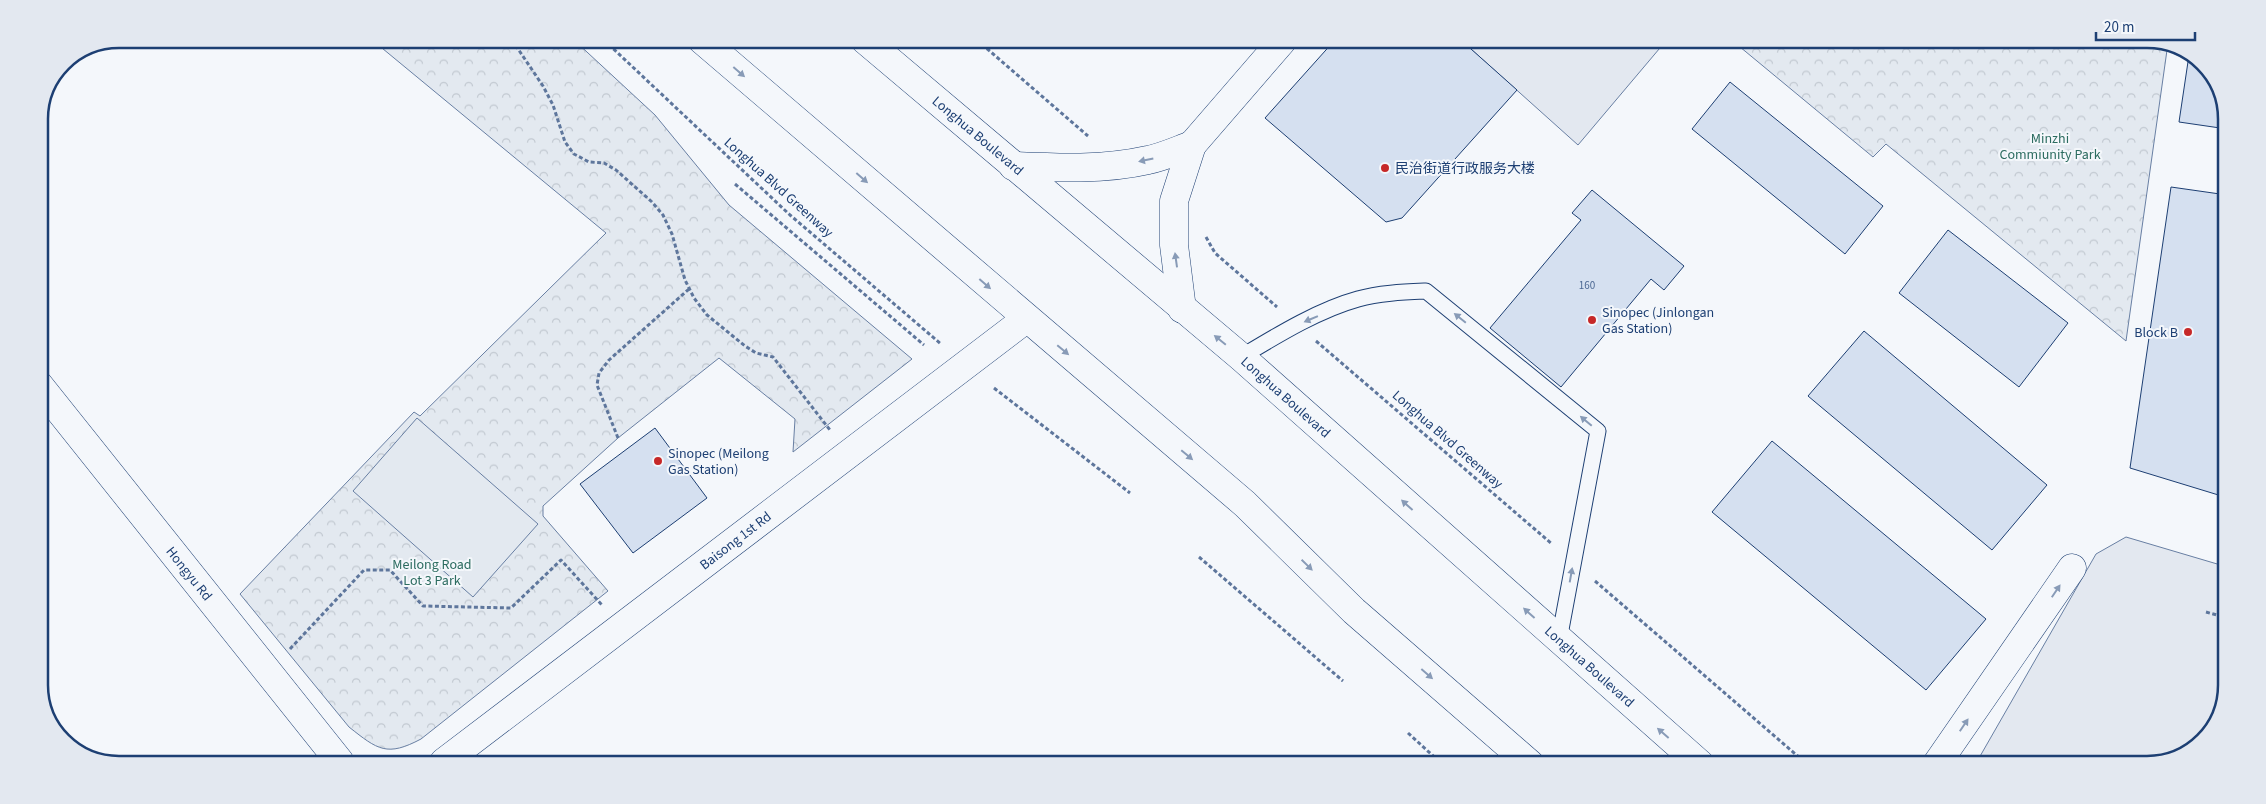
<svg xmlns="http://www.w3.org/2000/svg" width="2266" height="804" font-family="'Source Sans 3','Noto Sans SC',sans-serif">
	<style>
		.park { fill: url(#park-crowns); stroke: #687fa3 }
		.garden { fill: #e3e9f0; stroke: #687fa3 }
		.parking { fill: #e3e8f0; stroke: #687fa3 }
		.building { fill: #d5e0f0; stroke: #1d3f73 }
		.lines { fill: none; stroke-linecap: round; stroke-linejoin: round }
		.service-casing { stroke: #1d3f73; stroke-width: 17 }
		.minor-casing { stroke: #1d3f73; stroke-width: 29 }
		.tertiary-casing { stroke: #1d3f73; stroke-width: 29 }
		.primary-casing { stroke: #1d3f73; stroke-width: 29 }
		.path { stroke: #5e769c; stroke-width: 3; stroke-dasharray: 4 2.5; stroke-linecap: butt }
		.service { stroke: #f4f7fb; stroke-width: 15 }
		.minor { stroke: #f4f7fb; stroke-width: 28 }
		.tertiary { stroke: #f4f7fb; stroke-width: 28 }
		.primary { stroke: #f4f7fb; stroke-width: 28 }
		.oneway { fill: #889bb7 }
		.poi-dot { fill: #c62828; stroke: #f4f7fb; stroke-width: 2 }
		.labels { text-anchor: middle; stroke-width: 4; stroke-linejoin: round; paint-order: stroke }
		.number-label { font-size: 11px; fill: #4b6792 }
		.street-label { font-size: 14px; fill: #1d3f73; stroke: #f4f7fb }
		.park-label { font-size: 14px; fill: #2c6c60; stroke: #f4f7fb }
		.poi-label { font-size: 14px; fill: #1d3f73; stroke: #f4f7fb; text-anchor: start }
		.rim { fill: none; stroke: #1d3f73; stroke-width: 2.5 }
	</style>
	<defs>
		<pattern id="park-crowns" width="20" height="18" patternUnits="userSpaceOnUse" patternTransform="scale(1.25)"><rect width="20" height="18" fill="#e3e9f0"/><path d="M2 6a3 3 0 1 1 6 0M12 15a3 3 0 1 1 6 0" fill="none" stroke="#c2c9d1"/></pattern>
	</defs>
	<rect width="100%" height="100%" fill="#f4f7fb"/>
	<!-- park -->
	<path class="park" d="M371,39L574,40L655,115L729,205L912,359L793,452L795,419L719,358L618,438L543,506V516L608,591L421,739C387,757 378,750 349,727L240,594L414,412L420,416L606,233Z
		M1734,42L2168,43L2126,341L1886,144L1873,157Z"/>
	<!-- garden -->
	<path class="garden" d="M417,418L538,524L473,597L353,491Z"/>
	<!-- parking -->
	<path class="parking" d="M1462,41L1665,42L1578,145Z
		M2126,537L2224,566L2223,711L2196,749L2148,765H1975L2096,554Z"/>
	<!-- building -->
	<path class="building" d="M1334,41H1462L1517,90L1402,218L1386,222L1265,118Z
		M2189,55L2211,70L2227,113V129L2179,122Z
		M1730,82L1883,206L1845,254L1692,129Z
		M2171,187L2227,195L2225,497L2130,468Z
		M1592,190L1684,266L1664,290L1651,279L1561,387L1490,328L1581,220L1572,213Z
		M1948,230L2068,323L2019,387L1899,293Z
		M1864,331L2047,485L1992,550L1808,396Z
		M655,428L707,498L633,553L580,484Z
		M1772,441L1986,619L1926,690L1712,512Z"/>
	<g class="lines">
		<defs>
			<path id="service" d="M1241,357C1276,336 1318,310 1358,299C1379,293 1404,292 1426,291L1598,431L1559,640"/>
			<path id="minor" d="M1192,145L1282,41"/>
			<g id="tertiary">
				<path id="s1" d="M39,385L340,762"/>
				<path id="s2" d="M444,762L1026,319"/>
			</g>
			<g id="primary">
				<path d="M702,40L1245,504L1354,611L1530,764"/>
				<path id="s3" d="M865,40L1241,357L1700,764"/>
				<path d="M1013,166C1058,168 1104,170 1148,160C1163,157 1178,150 1192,145"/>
				<path d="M1182,309L1174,245V201L1192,145"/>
				<path d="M1936,765L2072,568"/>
			</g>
		</defs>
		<!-- service casing -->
		<use href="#service" class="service-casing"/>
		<!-- minor casing -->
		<use href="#minor" class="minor-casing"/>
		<!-- tertiary casing -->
		<use href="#tertiary" class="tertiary-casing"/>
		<!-- primary casing -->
		<use href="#primary" class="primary-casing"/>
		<!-- path -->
		<path class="path" d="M512,40L543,86L553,105L565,142L574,154L589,162L604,163L616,170L652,202L663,215L672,234L685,280L694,298L707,315L745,346L756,353L773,357L830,430
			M604,40L790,215L941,344
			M977,40L1088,136
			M735,184L924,345
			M1206,237L1215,253L1277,307
			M1316,341L1552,544
			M994,388L1130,493
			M618,438L597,385L599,373L609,360L689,289
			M1199,557L1343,681
			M1595,581L1808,765
			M2206,612L2224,617
			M290,649L364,570H390L423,606L511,608L561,560L602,605
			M1408,733L1442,764"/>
		<!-- service -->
		<use href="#service" class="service"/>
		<!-- minor -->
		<use href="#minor" class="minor"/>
		<!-- tertiary -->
		<use href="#tertiary" class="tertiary"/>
		<!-- primary -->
		<use href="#primary" class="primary"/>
	</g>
	<!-- one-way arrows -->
	<defs><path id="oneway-solid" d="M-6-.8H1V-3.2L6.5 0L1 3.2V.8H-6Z" transform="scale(1.25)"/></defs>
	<g class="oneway">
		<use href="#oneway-solid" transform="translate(739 72) rotate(41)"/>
		<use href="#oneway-solid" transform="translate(1146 160) rotate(168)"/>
		<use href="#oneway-solid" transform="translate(862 178) rotate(41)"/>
		<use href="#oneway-solid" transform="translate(1176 260) rotate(-98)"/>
		<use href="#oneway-solid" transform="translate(985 284) rotate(41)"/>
		<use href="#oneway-solid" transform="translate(1460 318) rotate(-141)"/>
		<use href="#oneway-solid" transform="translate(1311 319) rotate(157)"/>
		<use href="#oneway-solid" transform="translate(1220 340) rotate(-141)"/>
		<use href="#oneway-solid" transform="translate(1063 350) rotate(40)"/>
		<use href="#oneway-solid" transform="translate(1586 421) rotate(-140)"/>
		<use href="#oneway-solid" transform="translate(1187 455) rotate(40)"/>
		<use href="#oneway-solid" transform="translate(1407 505) rotate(-138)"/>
		<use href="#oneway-solid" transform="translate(1307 565) rotate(44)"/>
		<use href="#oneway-solid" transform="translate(1571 575) rotate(-80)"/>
		<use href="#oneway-solid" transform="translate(2056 591) rotate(-56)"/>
		<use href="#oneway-solid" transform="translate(1529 613) rotate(-138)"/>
		<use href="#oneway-solid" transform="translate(1427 674) rotate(41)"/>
		<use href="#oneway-solid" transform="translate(1964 725) rotate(-56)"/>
		<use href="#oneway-solid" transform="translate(1663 733) rotate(-139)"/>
	</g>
	<!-- markers -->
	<g class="poi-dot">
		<circle cx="1385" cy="168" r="5"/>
		<circle cx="1592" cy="320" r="5"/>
		<circle cx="2188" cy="332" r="5"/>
		<circle cx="658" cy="461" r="5"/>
	</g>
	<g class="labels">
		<!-- number labels -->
		<g class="number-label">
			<text x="1587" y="289">160</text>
		</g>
		<!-- street labels -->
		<g class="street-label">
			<text dy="5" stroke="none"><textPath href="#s3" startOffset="148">Longhua Boulevard</textPath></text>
			<text transform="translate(779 187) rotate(42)" y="5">Longhua Blvd Greenway</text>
			<text dy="5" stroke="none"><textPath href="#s3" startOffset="552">Longhua Boulevard</textPath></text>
			<text transform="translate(1448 439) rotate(41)" y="5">Longhua Blvd Greenway</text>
			<text dy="5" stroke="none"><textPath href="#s2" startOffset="366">Baisong 1st Rd</textPath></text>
			<text dy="5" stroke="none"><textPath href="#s1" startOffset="241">Hongyu Rd</textPath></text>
			<text dy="5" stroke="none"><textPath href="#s3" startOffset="958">Longhua Boulevard</textPath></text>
		</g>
		<!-- park labels -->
		<g class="park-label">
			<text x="2050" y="143">Minzhi<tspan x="2050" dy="16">Commiunity Park</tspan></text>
			<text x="432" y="569">Meilong Road<tspan x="432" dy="16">Lot 3 Park</tspan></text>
		</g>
		<!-- poi labels -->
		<g class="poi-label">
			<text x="1395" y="173">民治街道行政服务大楼</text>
			<text x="1602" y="317">Sinopec (Jinlongan<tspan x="1602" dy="16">Gas Station)</tspan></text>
			<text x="2178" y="337" text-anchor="end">Block B</text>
			<text x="668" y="458">Sinopec (Meilong<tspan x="668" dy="16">Gas Station)</tspan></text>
		</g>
	</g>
	<!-- crop -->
	<path d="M0 0H2266V804H0ZM119 48H2147A71 71 0 0 1 2218 119V685A71 71 0 0 1 2147 756H119A71 71 0 0 1 48 685V119A71 71 0 0 1 119 48Z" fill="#e3e8f0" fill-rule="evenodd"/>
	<path class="rim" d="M119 48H2147A71 71 0 0 1 2218 119V685A71 71 0 0 1 2147 756H119A71 71 0 0 1 48 685V119A71 71 0 0 1 119 48Z"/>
	<!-- scale -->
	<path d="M2096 32v8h99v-8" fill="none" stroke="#1d3f73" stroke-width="2.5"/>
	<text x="2104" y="32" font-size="15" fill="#1d3f73" stroke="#f4f7fb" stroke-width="4" paint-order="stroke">20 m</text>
</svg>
